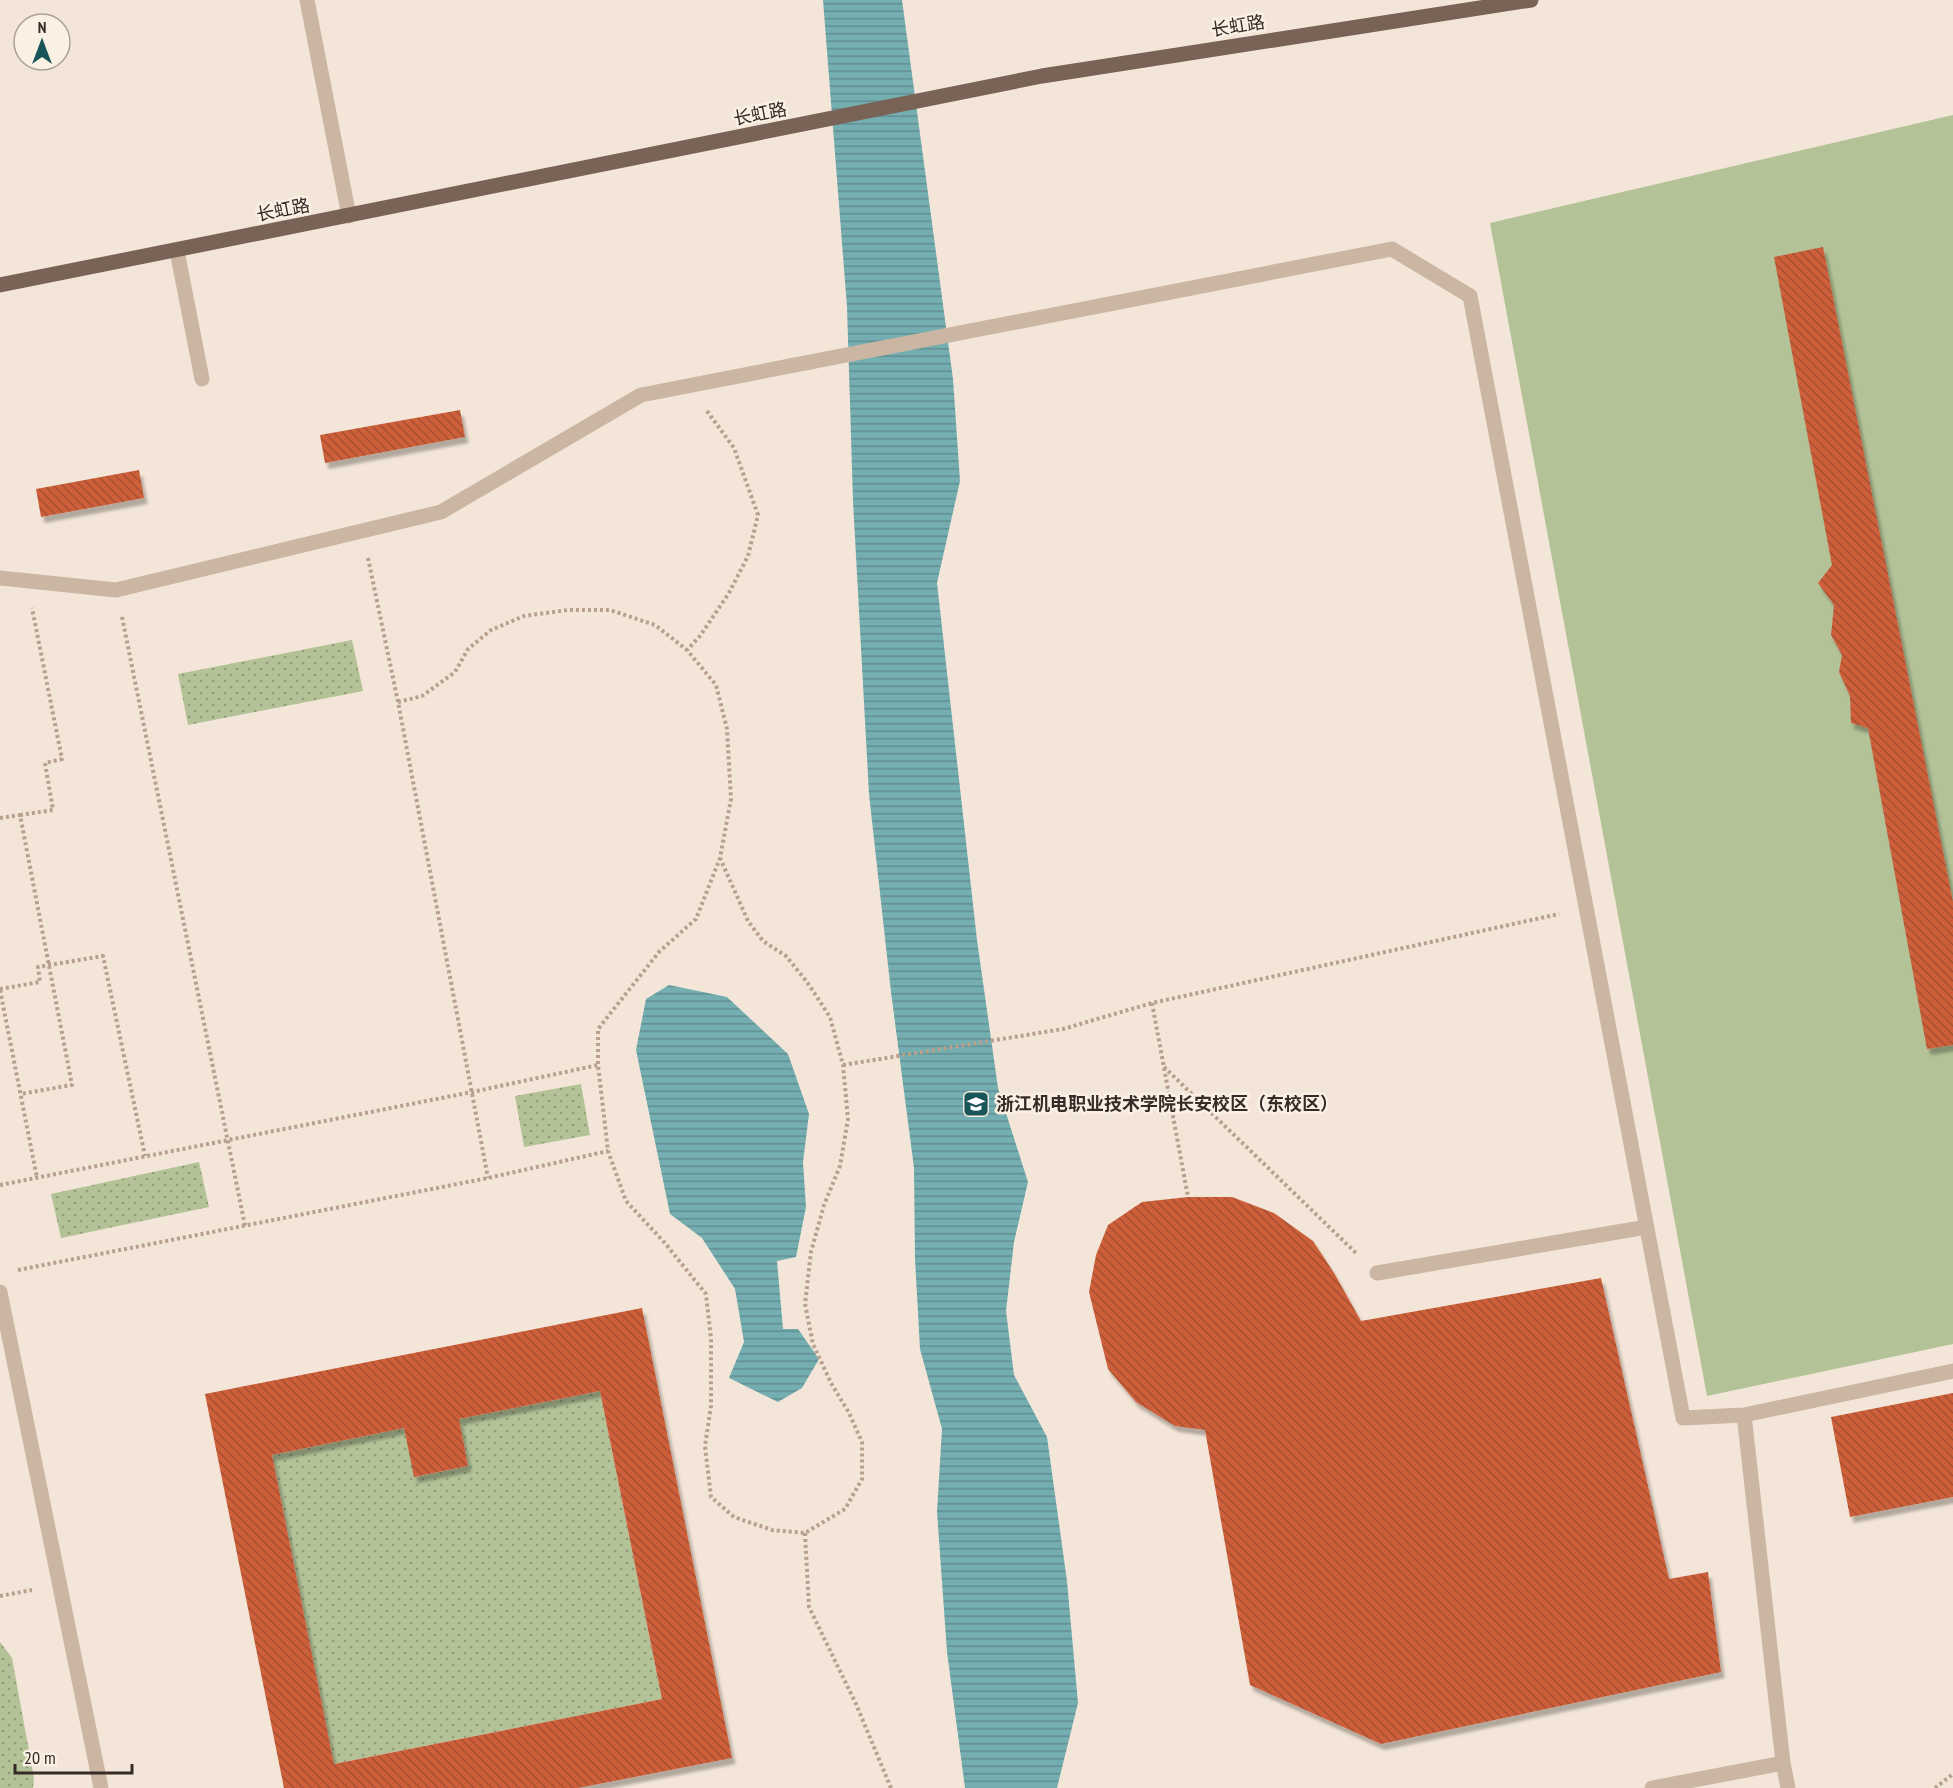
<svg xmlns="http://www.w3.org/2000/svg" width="1953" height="1788" font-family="'PT Sans Narrow','Noto Sans SC',sans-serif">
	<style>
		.grass { fill: url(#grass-dots) }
		.garden { fill: #b3c297 }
		.water { fill: url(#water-rules) }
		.building { fill: url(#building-back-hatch); fill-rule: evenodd; filter: url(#shadow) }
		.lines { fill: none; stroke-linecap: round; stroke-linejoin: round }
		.path { stroke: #b7a08d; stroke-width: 4; stroke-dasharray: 3 3; stroke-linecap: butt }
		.minor { stroke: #cbb6a3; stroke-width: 15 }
		.major { stroke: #796256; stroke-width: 15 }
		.labels { text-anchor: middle; stroke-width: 5; stroke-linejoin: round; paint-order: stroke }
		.street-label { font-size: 18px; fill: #362b26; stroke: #faf0e4 }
		.poi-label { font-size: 18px; font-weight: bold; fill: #362b26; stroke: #faf0e4; text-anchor: start }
	</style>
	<defs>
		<pattern id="grass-dots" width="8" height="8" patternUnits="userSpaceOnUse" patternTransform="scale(1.5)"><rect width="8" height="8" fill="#b3c297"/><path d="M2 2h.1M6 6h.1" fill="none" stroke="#929e7b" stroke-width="1.8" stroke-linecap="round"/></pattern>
		<pattern id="water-rules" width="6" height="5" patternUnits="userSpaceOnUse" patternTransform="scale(1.5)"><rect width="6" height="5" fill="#75aeb1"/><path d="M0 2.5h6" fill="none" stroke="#618e90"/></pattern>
		<pattern id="building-back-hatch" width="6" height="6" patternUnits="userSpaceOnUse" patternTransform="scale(1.5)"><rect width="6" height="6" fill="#cd603b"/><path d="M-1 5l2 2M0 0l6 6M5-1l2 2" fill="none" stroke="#a74f31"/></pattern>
		<filter id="shadow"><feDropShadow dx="3.5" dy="6" stdDeviation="1.5" flood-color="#0004"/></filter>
	</defs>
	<rect width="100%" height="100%" fill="#f3e6d8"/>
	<!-- grass -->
	<path class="grass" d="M352,640L363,691L188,725L178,674Z
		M581,1084L590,1135L524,1147L515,1096Z
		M199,1162L209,1207L61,1238L51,1194Z
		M600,1391L662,1699L334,1764L272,1455L404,1428L415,1477L468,1466L459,1419Z
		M0,1642L12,1658L34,1778L33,1788H0Z"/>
	<!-- garden -->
	<path class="garden" d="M1953,115V1344L1707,1396L1490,223Z"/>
	<!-- water -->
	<path class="water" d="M823,0H902L953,379L960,481L937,583L977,940L998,1088L1028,1182L1014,1242L1006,1311L1014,1375L1047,1437L1067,1581L1078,1703L1057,1788H965L947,1652L937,1512L942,1429L920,1349L915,1259L914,1168L891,992L869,794L853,501L847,307Z
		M669,985L727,997L788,1054L809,1114L803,1162L806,1207L796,1257L777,1261L783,1329H798L819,1359L802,1388L778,1402L729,1378L744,1342L735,1289L702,1238L670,1214L636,1050L646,999Z"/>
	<!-- building -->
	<path class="building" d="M1823,247L1953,902V1045L1927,1049L1868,728L1851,723L1850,696L1839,672L1842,655L1831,635L1834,605L1818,583L1832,565L1774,257Z
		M460,410L465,437L325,463L320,435Z
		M139,470L144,498L41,517L36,489Z
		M1188,1197H1232L1274,1213L1313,1241L1334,1273L1361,1321L1601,1278L1669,1579L1708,1572L1721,1672L1381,1744L1250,1685L1205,1430L1175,1426L1136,1402L1108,1369L1089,1292L1096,1255L1108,1225L1142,1202Z
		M642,1308L732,1758L578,1788H284L205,1394ZM600,1391L662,1699L334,1764L272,1455L404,1428L414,1477L468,1466L459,1419Z
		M1953,1393V1497L1850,1517L1831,1417Z"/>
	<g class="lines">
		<!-- path -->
		<path class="path" d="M707,411L734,448L758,515L748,556L729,593L700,636L687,650L716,685L727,729L731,799L720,858L696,919L659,952L598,1029V1065L608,1151L626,1201L664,1242L706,1294L711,1339V1406L705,1446L711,1497L734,1517L772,1530L805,1533L845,1509L862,1479V1442L849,1413L831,1383L813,1344L805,1304L811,1252L824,1205L840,1166L848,1119L843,1065L830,1017L807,982L786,956L763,941L748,921L720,858
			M368,558L398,702L488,1178
			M122,617L245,1226
			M398,702L422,696L455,672L468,649L491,630L524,616L568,610H610L655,625L687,650
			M20,815L53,810L45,763L62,759L32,608
			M0,818L20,815L72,1085L20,1094
			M0,989L40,982L38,967L103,956L145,1156
			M0,990L37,1178
			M1152,1003L1188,1197
			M843,1065L1063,1029L1152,1003L1559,914
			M1164,1067L1357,1254
			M0,1185L472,1092L598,1065
			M18,1270L488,1178L608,1151
			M805,1533L809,1607L856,1704L891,1788
			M0,1596L32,1590
			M1935,1788L1953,1774"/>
		<!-- minor -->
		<path class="minor" d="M307,0L349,216
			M177,251L202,379
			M0,578L116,590L441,512L641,395L1392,249L1470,296L1683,1418L1744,1415L1953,1371
			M1377,1273L1647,1227
			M0,1292L101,1788
			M1783,1763L1788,1788
			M1652,1788L1783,1763L1744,1415"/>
		<!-- major -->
		<path class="major" d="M0,285L1042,76L1531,0"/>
	</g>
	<!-- icons -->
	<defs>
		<symbol id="school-square" viewBox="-11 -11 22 22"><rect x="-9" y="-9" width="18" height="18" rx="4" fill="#195459" stroke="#faf0e4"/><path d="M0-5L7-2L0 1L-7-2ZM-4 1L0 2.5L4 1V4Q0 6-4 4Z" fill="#fff"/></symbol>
	</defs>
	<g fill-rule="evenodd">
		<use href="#school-square" x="961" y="1089" width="30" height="30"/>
	</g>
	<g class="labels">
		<!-- street labels -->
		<g class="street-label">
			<text transform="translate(1238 26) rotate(-9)" y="6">长虹路</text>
			<text transform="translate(760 114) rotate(-11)" y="6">长虹路</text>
			<text transform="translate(283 210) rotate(-11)" y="6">长虹路</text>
		</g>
		<!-- poi labels -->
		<g class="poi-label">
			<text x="996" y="1110">浙江机电职业技术学院长安校区（东校区）</text>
		</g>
	</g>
	<!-- north arrow -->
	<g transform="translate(42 42)"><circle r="28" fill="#faf0e4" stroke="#aca198" stroke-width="1.5"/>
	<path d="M0-4.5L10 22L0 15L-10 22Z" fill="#195459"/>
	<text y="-9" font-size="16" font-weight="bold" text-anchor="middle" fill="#362b26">N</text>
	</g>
	<!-- scale -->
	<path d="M15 1764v9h117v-9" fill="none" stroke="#362b26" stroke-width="3"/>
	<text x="24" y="1764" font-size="18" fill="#362b26" stroke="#faf0e4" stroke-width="4.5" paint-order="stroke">20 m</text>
</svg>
